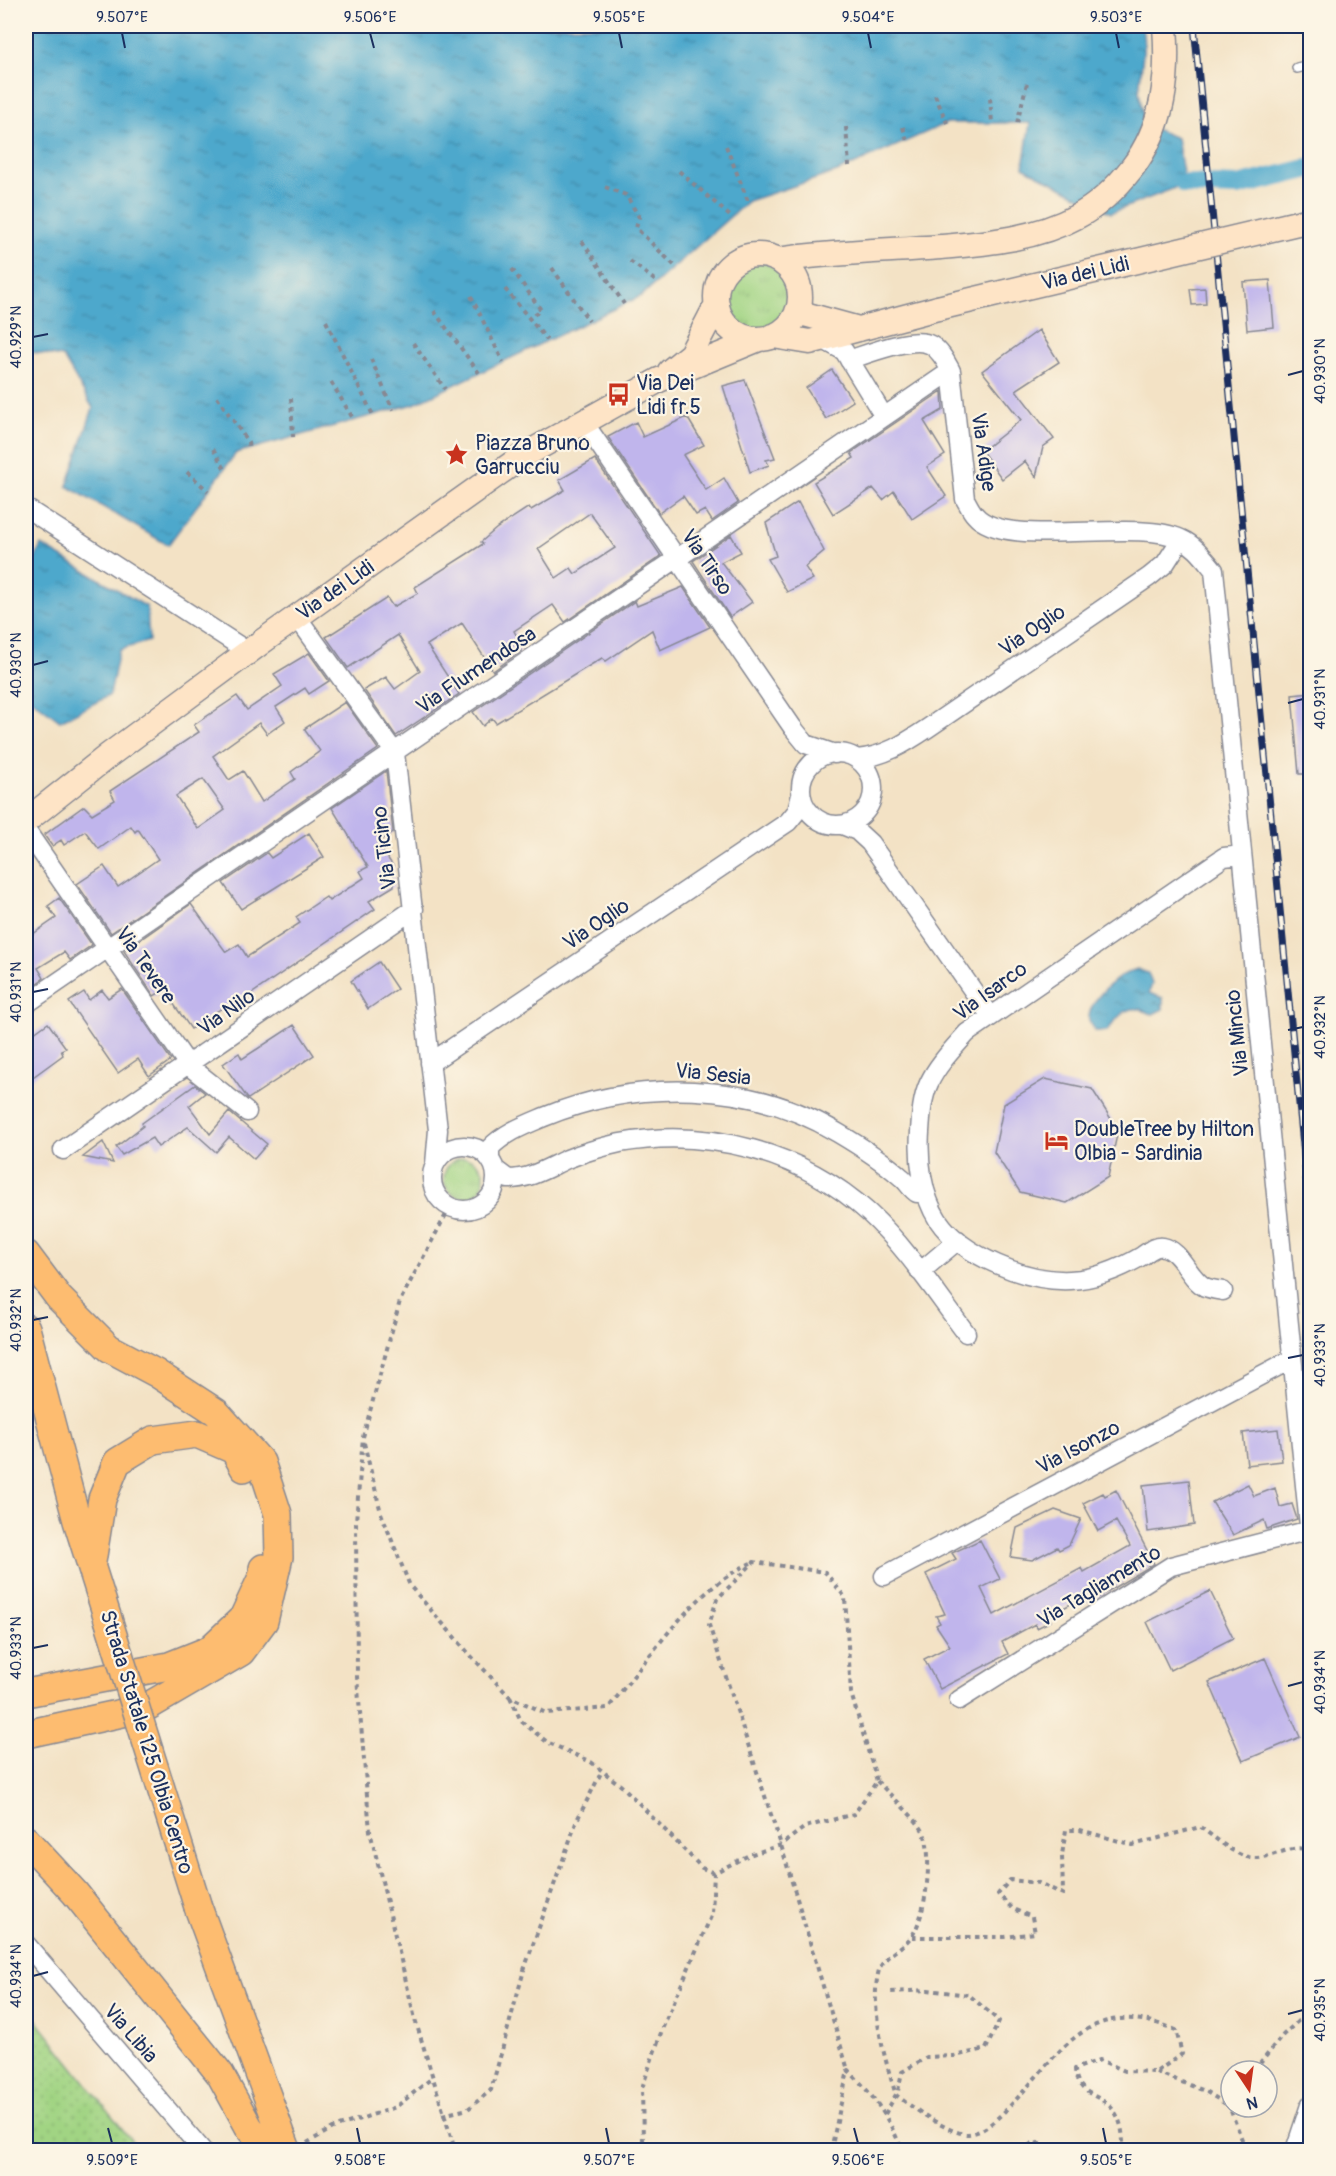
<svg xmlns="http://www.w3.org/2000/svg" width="1336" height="2176" font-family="Pangolin,sans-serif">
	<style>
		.grass { fill: url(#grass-tufts); stroke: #5e8270; stroke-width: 1.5 }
		.park { fill: url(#park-dots); stroke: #5e8270; stroke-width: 1.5 }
		.water { fill: url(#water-ripples); stroke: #346c95; stroke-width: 1.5 }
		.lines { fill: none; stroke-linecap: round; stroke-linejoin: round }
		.canal { stroke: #4ea8cc; stroke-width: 20 }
		.building { fill: #c0b5ec; fill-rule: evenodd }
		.lane-casing { stroke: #878892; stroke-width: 12 }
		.street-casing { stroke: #878892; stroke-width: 21 }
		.secondary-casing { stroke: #878892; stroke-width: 27 }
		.primary-casing { stroke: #878892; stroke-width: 30 }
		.path { stroke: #878892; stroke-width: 4; stroke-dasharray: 4.5 4.5; stroke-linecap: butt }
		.lane { stroke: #fff; stroke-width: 9 }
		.street { stroke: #fff; stroke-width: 18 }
		.secondary { stroke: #fee4c6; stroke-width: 24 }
		.primary { stroke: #fdbc70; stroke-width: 27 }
		.rail-casing { stroke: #1b2f5e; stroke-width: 7 }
		.rail { stroke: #fcf5e5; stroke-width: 4.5; stroke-dasharray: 14; stroke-linecap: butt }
		.secondary-bridge-casing { stroke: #878892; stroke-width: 27; stroke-linecap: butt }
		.primary-bridge-casing { stroke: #878892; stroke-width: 30; stroke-linecap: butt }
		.secondary-bridge { stroke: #fee4c6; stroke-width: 24 }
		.primary-bridge { stroke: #fdbc70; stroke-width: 27 }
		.ticks { fill: none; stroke: #1b2f5e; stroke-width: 2 }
		.labels { text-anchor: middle; stroke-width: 4.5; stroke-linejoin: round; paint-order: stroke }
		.street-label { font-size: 21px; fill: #1b2f5e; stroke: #fcf5e5 }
		.poi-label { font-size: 21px; fill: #1b2f5e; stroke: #fcf5e5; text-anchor: start }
		.neatline { fill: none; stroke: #1b2f5e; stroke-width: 2 }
		.ticks-label { font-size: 15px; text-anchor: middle; fill: #1b2f5e }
	</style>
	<defs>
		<pattern id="grass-tufts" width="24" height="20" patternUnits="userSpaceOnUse" patternTransform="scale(1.5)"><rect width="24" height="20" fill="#a1d483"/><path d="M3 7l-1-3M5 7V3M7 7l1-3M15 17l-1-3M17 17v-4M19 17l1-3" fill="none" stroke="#8ab674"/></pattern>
		<pattern id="park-dots" width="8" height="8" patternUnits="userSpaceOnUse" patternTransform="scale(1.5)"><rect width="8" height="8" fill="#a1d483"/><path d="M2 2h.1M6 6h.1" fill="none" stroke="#8ab674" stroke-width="1.8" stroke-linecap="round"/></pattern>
		<pattern id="water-ripples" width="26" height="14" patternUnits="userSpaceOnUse" patternTransform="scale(1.5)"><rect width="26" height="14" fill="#4ea8cc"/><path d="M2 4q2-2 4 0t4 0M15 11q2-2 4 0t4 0" fill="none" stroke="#4089a9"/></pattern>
	</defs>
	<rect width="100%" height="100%" fill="#fcf5e5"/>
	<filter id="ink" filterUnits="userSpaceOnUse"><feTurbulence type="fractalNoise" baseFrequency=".0167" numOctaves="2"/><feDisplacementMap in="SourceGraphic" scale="12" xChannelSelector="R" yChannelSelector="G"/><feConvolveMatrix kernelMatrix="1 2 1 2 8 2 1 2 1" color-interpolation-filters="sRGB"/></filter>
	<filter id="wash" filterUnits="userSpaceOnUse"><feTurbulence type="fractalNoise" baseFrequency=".008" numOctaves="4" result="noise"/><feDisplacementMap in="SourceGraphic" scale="24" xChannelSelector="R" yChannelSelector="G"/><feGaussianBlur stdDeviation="1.35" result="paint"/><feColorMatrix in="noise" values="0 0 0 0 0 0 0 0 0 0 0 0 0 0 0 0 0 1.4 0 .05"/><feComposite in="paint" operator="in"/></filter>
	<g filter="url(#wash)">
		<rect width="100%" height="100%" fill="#f3e2c5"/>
		<!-- grass -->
		<path class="grass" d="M723 297a34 34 0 1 1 68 0a34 34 0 1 1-68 0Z
			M444 1178a20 20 0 1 1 40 0a20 20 0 1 1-40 0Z"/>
		<!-- park -->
		<path class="park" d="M26,2007L139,2150H26Z"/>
		<!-- water -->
		<path class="water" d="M26,26H1142L1144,44L1139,92L1145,125L1177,138L1185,184L1111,213L1023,167L1030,123H947L837,172L748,201L641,296L414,404L236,453L168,545L67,486L93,408L63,357L26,351Z
			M41,545L147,607L149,641L119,650L110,695L60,721L30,698L26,665V579Z
			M1137,969L1148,973L1152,984L1149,993L1163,998V1009L1153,1014C1147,1013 1144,1010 1139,1009C1122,1007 1116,1021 1107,1031H1095L1089,1020C1088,1000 1118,974 1137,969Z"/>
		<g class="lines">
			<!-- canal -->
			<path class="canal" d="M1185,184L1238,186L1310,168"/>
		</g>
		<g id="blocks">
			<!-- building -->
			<path class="building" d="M1270,280L1274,327L1247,330L1243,282Z
				M1205,288L1206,304L1192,305L1190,289Z
				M1039,330L1059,362L1016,390L1054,439L1043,447L1036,477L1025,461L1002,479L982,451L1021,420L982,371Z
				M832,370L853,401L826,419L806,388Z
				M745,380L775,458L766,460L769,465L750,472L723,386Z
				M942,391L943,410L924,421L945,455L927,467L946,496L912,519L894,491L883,500L873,488L833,514L814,482L854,458L851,453Z
				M687,417L704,445L683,455L706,490L724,478L738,503L712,521L705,510L696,515L683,496L659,513L608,437L636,422L643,437Z
				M595,459L661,556L565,622L553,605L514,631L518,638L513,642L521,651L493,671L462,623L427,645L459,694L396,736L364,690L386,677L395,689L420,671L398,635L348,668L326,637L387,598L393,607L418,593L415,587L483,544L481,542L497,528L529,507L531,510L565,490L559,480ZM590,513L615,548L575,574L571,568L556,578L538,549Z
				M798,502L824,551L805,567L813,579L787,592L768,559L776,556L766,523Z
				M731,535L741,552L721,562L752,602L730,617L693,561Z
				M683,587L710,627L660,650L652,630L606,661L602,658L496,723L492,718L483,726L473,712L635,601L637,606Z
				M309,653L329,681L309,694L305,688L276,707L285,721L267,734L259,723L213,756L229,780L243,771L262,802L295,779L291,772L320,751L304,729L345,702L378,749L111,933L77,884L104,866L118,887L158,859L138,829L135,832L131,826L99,849L85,831L64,845L61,840L52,846L44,835L84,806L92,814L115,800L110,791L199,732L194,725L237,696L247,710L282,686L274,674ZM203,779L225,810L198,829L176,796Z
				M1311,693V774H1299L1292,695Z
				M386,771L393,832L377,842L393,866L394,886L369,901L375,909L225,1012L222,1008L191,1029L164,990L154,996L124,951L191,904L226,952L239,944L247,957L300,923L296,917L326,897L329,901L364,878L360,871L368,867L332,808Z
				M309,833L324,857L241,909L223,883L267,853L271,858Z
				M59,898L92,945L70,960L64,952L38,968L44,978L26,991V939L56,918L48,906Z
				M379,962L397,989L368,1009L351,981Z
				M122,989L171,1060L149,1076L138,1059L118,1073L69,1002L84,992L89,1000L102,990L108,998Z
				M48,1023L66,1048L61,1050L63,1055L26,1082V1039Z
				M294,1025L314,1055L248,1099L223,1064L239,1053L242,1059Z
				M1045,1079L1092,1089L1118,1130L1108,1177L1067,1203L1020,1192L994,1152L1004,1104Z
				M195,1085L205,1093L189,1106L210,1134L229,1112L267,1144L254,1159L229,1137L216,1152L188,1127L158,1147L152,1138L122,1155L116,1147L143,1126L142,1123Z
				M103,1142L113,1163L83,1157Z
				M1278,1429L1282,1461L1247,1465L1243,1433Z
				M1189,1480L1194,1525L1148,1532L1143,1485Z
				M1248,1484L1254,1496L1275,1488L1280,1507L1292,1504L1297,1519L1267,1529L1264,1520L1233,1535L1212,1502Z
				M1116,1490L1154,1564L1088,1603L1084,1597L1048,1616L1051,1621L1037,1628L1035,1624L1002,1642L1008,1654L940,1689L924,1659L950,1646L936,1625L940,1623L936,1616L945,1614L926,1574L956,1559L952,1553L980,1540L1000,1579L981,1588L994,1615L1082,1568L1084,1572L1130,1546L1116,1521L1098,1531L1083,1503L1103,1493L1105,1496Z
				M1055,1510L1081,1519L1069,1545L1059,1550L1057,1547L1032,1560L1011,1557L1017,1528Z
				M1210,1591L1233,1638L1170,1670L1147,1622Z
				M1265,1658L1300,1737L1243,1761L1209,1682Z"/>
		</g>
	</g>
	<g filter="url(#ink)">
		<use href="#blocks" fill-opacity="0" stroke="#878892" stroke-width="1.5"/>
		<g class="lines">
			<defs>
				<path id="lane" d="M1297,68L1310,65"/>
				<path id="street" d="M822,339L844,351L883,415
					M849,360C867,354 914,335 931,345C941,351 946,362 951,371L965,499C968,504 971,511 975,515C1005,551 1134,517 1181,539C1195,545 1204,558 1214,570L1310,1536
					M583,421L793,728L806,744L835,754
					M26,508L241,647L244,655
					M297,617L395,753L438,1130L435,1164
					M801 789a36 36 0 1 1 72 0a36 36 0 1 1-72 0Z
					M857,759C885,756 904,744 928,728L1149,577L1165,564L1181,539
					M842,825L857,831L870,843L990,1015
					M26,830L189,1066L247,1112
					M26,1004L951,371
					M430,1063L788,822L797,811L801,795
					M432 1178a32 32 0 1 1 64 0a32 32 0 1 1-64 0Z
					M63,1150L414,909
					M490,1158V1148C504,1133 525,1125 544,1117C637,1079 751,1080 838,1133C860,1146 882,1160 901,1177C907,1181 911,1190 917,1193C918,1193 925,1194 926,1194
					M496,1170L508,1179C531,1179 547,1168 567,1159C584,1152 602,1147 620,1143C708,1127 802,1152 869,1213C906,1247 935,1292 966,1333
					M920,1272L958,1240
					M1223,1291C1217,1290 1210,1289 1205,1287C1189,1279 1181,1250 1163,1247C1155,1245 1148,1252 1142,1256C1120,1269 1096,1279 1070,1280C1027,1282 962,1256 938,1220C922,1195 918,1161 920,1132C921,1116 922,1098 929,1083C938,1064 953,1049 967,1033L1224,857L1242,855
					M884,1576L1292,1359
					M959,1700L1171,1566L1310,1530
					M26,1944L202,2150
					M1295,2150L1310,2105"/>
				<path id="secondary" d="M716 297a42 42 0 1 1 84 0a42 42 0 1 1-84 0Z
					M777,260C831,252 886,251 941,247C987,243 1036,239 1078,216C1099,205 1117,187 1132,168C1164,126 1169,78 1165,26
					M797,312L859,329
					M773,336L810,342L938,308
					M670,371L691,354L717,304
					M26,821L109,755L263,641L523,456L659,380L759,339"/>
				<path id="primary" d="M26,1254L59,1298L109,1348L156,1373L216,1412L261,1462L278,1514L279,1557L264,1621L241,1652L145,1708L26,1734
					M26,1328L77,1521L108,1619
					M92,1562L102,1499L117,1462L153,1440L197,1434L234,1450L244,1468
					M26,1693L169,1666L209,1650L243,1618L263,1575V1568
					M26,1840L75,1893L220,2074L249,2127L268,2150
					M198,1907L287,2150"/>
			</defs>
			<!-- lane casing -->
			<use href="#lane" class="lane-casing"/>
			<!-- street casing -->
			<use href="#street" class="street-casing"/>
			<!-- secondary casing -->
			<use href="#secondary" class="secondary-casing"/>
			<!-- primary casing -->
			<use href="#primary" class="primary-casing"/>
			<!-- path -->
			<path class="path" d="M935,95L947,123
				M990,98L992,123
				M1017,123L1027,83
				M846,127L849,166
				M903,127L907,141
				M726,146L748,201
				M679,171L730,216
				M605,187L626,195L639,217L636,228L675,266
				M582,241L624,304
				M630,261L657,282
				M552,268L589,321
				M512,269L541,310L529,318
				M505,289L547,340
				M471,296L503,362
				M434,311L479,373
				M326,321L373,415
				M413,343L445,389
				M371,359L393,410
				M331,382L354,420
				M217,397L248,442L249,450
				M291,398L293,437
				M213,449L225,469
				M187,472L208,491
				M450,1207L400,1301L363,1437L356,1521L357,1677L370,1831L415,2019L455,2150
				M364,1443L381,1513L410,1586L471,1656L510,1697L546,1713L608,1708C648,1660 694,1588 751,1563
				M510,1697L521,1721L547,1742L591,1762L624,1788L702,1868L714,1873
				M877,1781C888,1793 916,1818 923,1831C934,1852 926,1919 911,1937C902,1949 884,1955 879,1970C869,2006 885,2060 896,2095C910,2106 951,2135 968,2134C983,2133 993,2122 1003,2113C1059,2058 1084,1992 1176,2030L1182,2054L1156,2072L1125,2071L1100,2060L1075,2069C1077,2108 1125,2084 1123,2150
				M912,1937H1005L1035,1933L1032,1917L1013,1909L998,1894L1010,1880L1039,1883L1063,1894L1062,1855L1066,1830H1080L1133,1845L1200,1827C1215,1837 1235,1857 1254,1858C1272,1859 1294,1842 1310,1851
				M1254,2071L1283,2035L1310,2010
				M1156,2072L1205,2091L1229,2106
				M1231,2103L1229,2106L1246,2150
				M885,2114L898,2091L902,2072L927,2057L954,2056L986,2049L999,2021L969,1995L928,1990L890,1992
				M442,2115L468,2109L491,2090L524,1970L577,1820L602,1771
				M307,2143L333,2128L396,2107L432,2078
				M640,2150L643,2141L642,2088L663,2027L712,1914L714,1873L749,1855L781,1845L805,1827L854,1814L877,1781L851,1693L845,1597L825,1572L754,1562L717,1599L709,1625L781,1845L848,2070
				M831,2150L848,2070C873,2094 889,2118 902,2150
				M1021,2150L1036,2141L1048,2150"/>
			<!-- lane -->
			<use href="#lane" class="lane"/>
			<!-- street -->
			<use href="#street" class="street"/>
			<!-- secondary -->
			<use href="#secondary" class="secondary"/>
			<!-- primary -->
			<use href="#primary" class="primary"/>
			<defs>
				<path id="rail" d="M1194,26L1310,1217"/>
			</defs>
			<!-- rail casing -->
			<use href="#rail" class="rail-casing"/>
			<!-- rail -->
			<use href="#rail" class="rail"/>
			<defs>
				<path id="secondary-bridge" d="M938,308L1310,220"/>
				<path id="primary-bridge" d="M108,1619L198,1907"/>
			</defs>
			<!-- secondary-bridge casing -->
			<use href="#secondary-bridge" class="secondary-bridge-casing"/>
			<!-- primary-bridge casing -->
			<use href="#primary-bridge" class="primary-bridge-casing"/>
			<!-- secondary-bridge -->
			<use href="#secondary-bridge" class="secondary-bridge"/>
			<!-- primary-bridge -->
			<use href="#primary-bridge" class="primary-bridge"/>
		</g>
	</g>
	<!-- ticks -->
	<path class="ticks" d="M122,33L125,48M370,33L374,48M619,33L622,48M868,33L871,48M1116,33L1119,48M33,337L48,334M1288,375L1303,371M33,665L48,661M1288,703L1303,699M33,992L48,989M1288,1030L1303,1027M33,1320L48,1317M1288,1358L1303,1355M33,1648L48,1645M1288,1686L1303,1682M33,1976L48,1972M1288,2014L1303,2010M108,2128L112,2143M357,2128L360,2143M606,2128L609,2143M854,2128L858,2143M1103,2128L1106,2143"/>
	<!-- icons -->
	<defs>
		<symbol id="bus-bare" viewBox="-9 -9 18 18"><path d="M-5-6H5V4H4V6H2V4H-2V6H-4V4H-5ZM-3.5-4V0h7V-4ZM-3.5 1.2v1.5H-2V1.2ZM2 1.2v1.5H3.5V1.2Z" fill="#c8321e" stroke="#fcf5e5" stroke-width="2.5" paint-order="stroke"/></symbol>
		<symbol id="sight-bare" viewBox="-9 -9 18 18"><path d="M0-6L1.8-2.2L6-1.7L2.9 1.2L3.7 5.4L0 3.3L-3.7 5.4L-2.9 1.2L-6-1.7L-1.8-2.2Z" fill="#c8321e" stroke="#fcf5e5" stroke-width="2.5" paint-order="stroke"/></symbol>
		<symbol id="hotel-bare" viewBox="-9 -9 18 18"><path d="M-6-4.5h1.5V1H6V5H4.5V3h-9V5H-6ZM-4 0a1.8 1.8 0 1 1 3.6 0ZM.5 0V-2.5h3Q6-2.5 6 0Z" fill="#c8321e" stroke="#fcf5e5" stroke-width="2.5" paint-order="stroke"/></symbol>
	</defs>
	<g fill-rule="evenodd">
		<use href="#bus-bare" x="602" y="378" width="33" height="33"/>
		<use href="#sight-bare" x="440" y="438" width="33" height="33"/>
		<use href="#hotel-bare" x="1040" y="1124" width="33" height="33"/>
	</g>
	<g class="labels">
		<!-- street labels -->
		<g class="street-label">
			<text transform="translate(1085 273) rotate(-13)" y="7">Via dei Lidi</text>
			<text transform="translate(984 452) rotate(82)" y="7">Via Adige</text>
			<text transform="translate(707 562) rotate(56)" y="7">Via Tirso</text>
			<text transform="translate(335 590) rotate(-35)" y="7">Via dei Lidi</text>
			<text transform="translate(1032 630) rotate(-34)" y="7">Via Oglio</text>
			<text transform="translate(476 670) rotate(-34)" y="7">Via Flumendosa</text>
			<text transform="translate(384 848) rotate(-97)" y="7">Via Ticino</text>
			<text transform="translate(596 924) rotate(-34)" y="7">Via Oglio</text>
			<text transform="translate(146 965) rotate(55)" y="7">Via Tevere</text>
			<text transform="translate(990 991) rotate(-36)" y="7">Via Isarco</text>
			<text transform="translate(226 1012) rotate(-35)" y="7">Via Nilo</text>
			<text transform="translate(1237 1033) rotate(-96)" y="7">Via Mincio</text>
			<text transform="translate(713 1074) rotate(6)" y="7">Via Sesia</text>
			<text transform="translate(1078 1447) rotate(-28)" y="7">Via Isonzo</text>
			<text transform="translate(1099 1586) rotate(-31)" y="7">Via Tagliamento</text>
			<text transform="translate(147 1742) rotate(73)" y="7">Strada Statale 125 Olbia Centro</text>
			<text transform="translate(131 2033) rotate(49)" y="7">Via Libia</text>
		</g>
		<!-- poi labels -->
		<g class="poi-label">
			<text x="636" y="390">Via Dei<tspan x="636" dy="24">Lidi fr.5</tspan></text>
			<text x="475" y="450">Piazza Bruno<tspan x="475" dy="24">Garrucciu</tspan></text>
			<text x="1074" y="1136">DoubleTree by Hilton<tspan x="1074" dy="24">Olbia - Sardinia</tspan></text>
		</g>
	</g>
	<!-- margin -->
	<rect width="1336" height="2176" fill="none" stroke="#fcf5e5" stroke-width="66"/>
	<!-- north arrow -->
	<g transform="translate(1249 2089) rotate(167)"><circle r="28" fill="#fcf5e5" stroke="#a2a6af" stroke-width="1.5"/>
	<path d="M0-4.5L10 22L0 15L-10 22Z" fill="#c8321e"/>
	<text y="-9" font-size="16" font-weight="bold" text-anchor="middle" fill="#1b2f5e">N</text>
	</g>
	<rect x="33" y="33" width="1270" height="2110" class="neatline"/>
	<g class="ticks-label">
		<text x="122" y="22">9.507°E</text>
		<text x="370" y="22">9.506°E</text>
		<text x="619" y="22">9.505°E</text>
		<text x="868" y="22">9.504°E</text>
		<text x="1116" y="22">9.503°E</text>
		<text transform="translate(16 337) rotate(-90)" y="5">40.929°N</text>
		<text transform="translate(1320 371) rotate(-90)" y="5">40.930°N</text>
		<text transform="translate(16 665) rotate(-90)" y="5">40.930°N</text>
		<text transform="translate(1320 699) rotate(-90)" y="5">40.931°N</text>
		<text transform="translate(16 992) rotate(-90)" y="5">40.931°N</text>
		<text transform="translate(1320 1027) rotate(-90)" y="5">40.932°N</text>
		<text transform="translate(16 1320) rotate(-90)" y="5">40.932°N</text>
		<text transform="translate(1320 1355) rotate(-90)" y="5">40.933°N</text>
		<text transform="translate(16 1648) rotate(-90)" y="5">40.933°N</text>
		<text transform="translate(1320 1682) rotate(-90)" y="5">40.934°N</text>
		<text transform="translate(16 1976) rotate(-90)" y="5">40.934°N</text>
		<text transform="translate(1320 2010) rotate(-90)" y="5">40.935°N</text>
		<text x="112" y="2165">9.509°E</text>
		<text x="360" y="2165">9.508°E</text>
		<text x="609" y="2165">9.507°E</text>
		<text x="858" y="2165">9.506°E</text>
		<text x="1106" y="2165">9.505°E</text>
	</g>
</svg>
